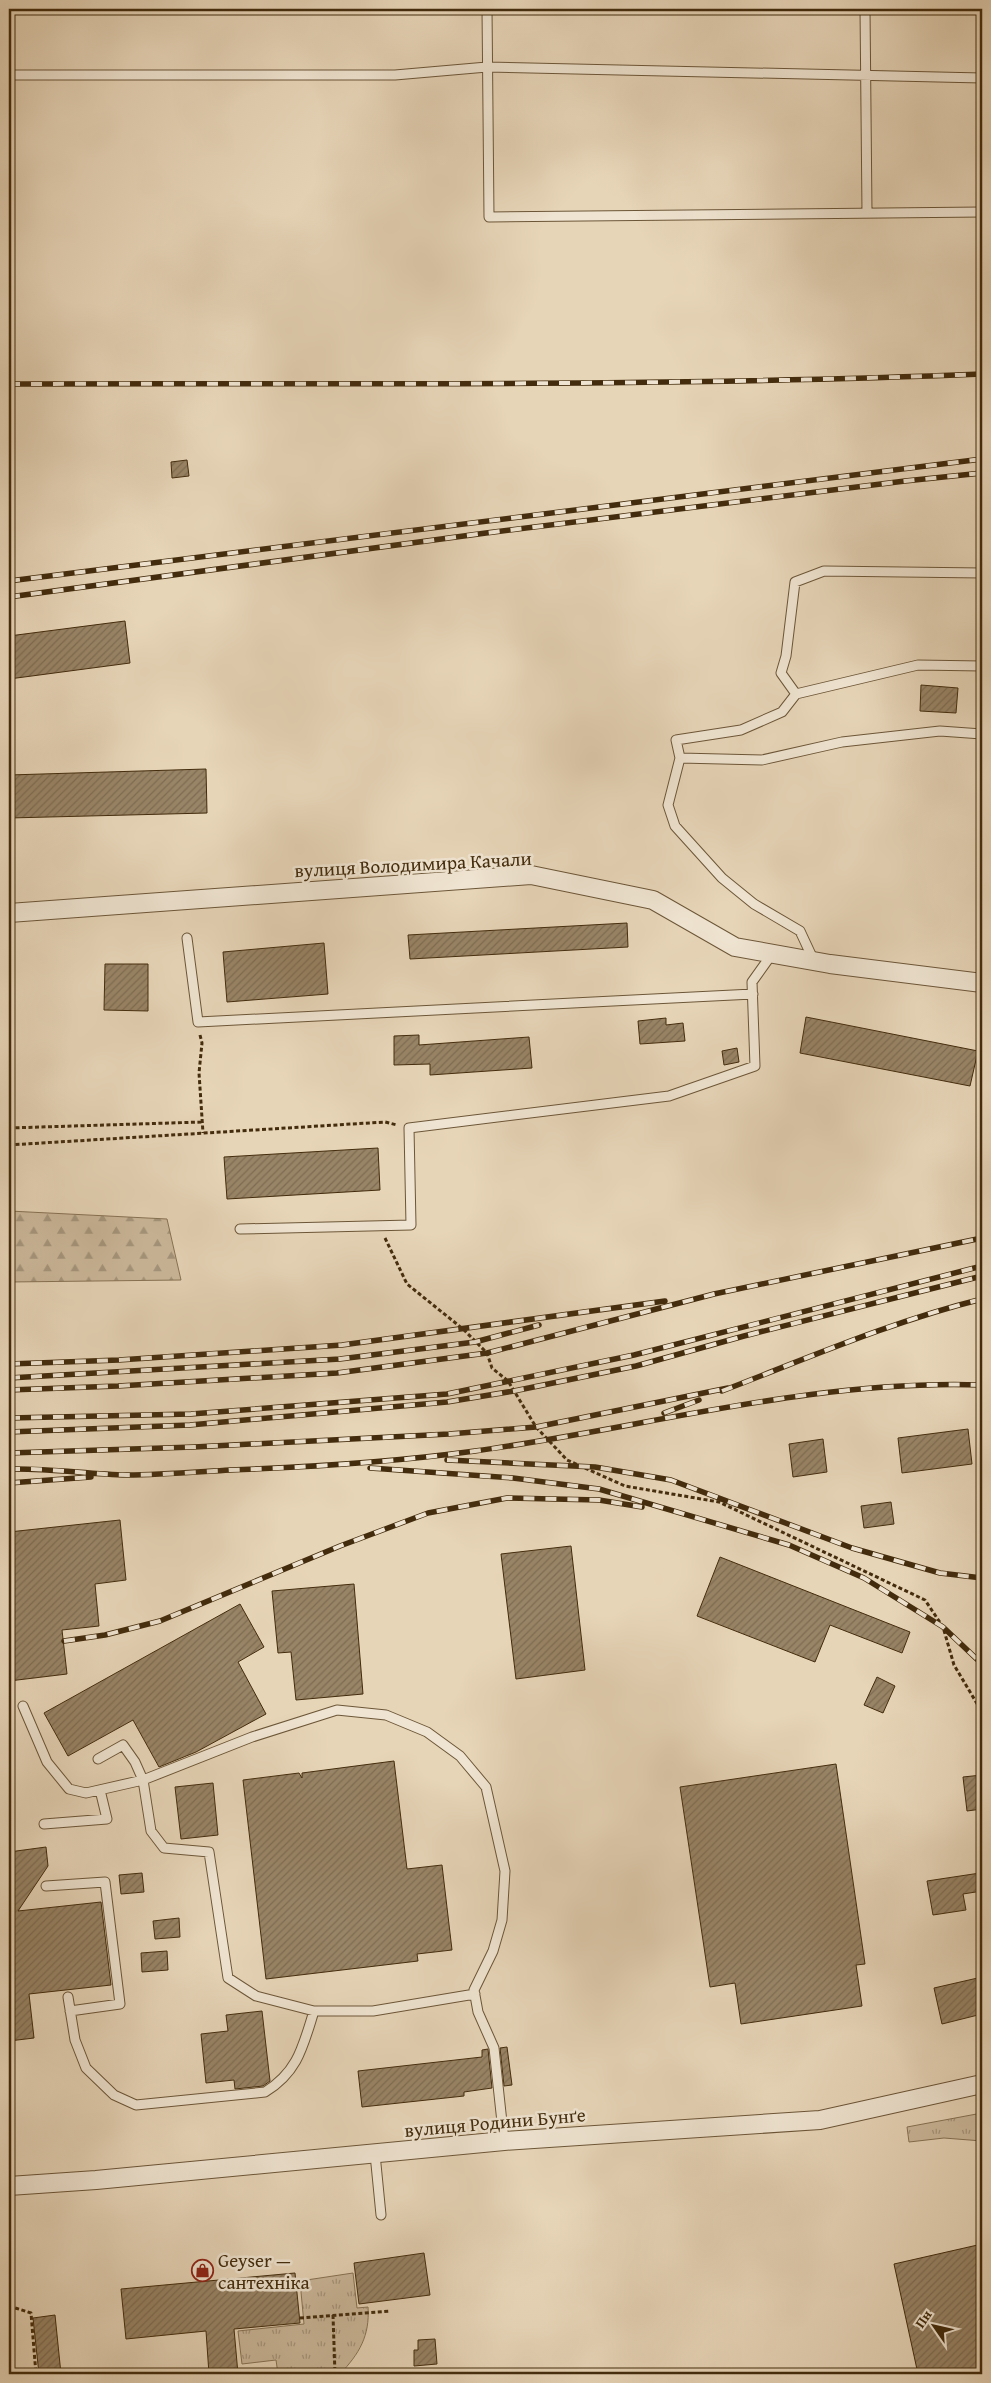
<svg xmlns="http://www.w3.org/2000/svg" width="991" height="2383" font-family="'Gentium Book Plus',serif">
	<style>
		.grass { fill: url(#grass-tufts); stroke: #877254 }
		.forest { fill: url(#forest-firs); stroke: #877254 }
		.building { fill: url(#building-hatch); stroke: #432c0d }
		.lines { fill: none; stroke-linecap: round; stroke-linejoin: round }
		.lane-casing { stroke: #6c5638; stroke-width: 11 }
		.street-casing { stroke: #6c5638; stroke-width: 20 }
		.path { stroke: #432c0d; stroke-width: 3; stroke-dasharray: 4 2.5; stroke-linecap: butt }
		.lane { stroke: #efe4d1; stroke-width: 9 }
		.street { stroke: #efe4d1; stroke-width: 18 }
		.rail-casing { stroke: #432c0d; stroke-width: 5.5 }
		.rail { stroke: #efe4d1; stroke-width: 4; stroke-dasharray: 11; stroke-linecap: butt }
		.labels { text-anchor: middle; stroke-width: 5; stroke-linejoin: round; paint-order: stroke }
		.street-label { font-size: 19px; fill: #432c0d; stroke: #efe4d1 }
		.poi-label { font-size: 19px; fill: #432c0d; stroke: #efe4d1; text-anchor: start }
	</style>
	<defs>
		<pattern id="grass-tufts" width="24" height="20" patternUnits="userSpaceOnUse" patternTransform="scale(1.25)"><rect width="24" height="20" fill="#cbb89b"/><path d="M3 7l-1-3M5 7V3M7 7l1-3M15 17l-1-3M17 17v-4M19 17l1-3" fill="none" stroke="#a6967d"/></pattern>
		<pattern id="forest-firs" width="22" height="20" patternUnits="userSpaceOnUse" patternTransform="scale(1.25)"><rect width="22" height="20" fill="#cbb89b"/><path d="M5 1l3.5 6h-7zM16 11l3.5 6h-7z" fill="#a6967d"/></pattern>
		<pattern id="building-hatch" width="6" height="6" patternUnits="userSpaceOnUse" patternTransform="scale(1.25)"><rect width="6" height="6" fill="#988466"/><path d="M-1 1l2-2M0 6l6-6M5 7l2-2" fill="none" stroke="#7e6c52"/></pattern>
	</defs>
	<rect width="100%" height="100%" fill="#e7d5b8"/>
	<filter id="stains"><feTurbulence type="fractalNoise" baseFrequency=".004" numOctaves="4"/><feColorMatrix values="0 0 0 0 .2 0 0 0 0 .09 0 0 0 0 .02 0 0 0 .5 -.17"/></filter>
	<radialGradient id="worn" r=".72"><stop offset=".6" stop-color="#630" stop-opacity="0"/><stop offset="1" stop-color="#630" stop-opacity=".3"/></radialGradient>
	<!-- grass -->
	<path class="grass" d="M982,2113V2141L944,2138L909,2142L907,2127Z
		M353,2273L357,2308L368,2307C370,2336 359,2354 340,2374H278L276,2360L242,2364L238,2331L304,2324L300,2281Z"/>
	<!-- forest -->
	<path class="forest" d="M9,1211L167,1219L181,1280L9,1282Z"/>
	<!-- building -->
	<path class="building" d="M187,460L189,476L172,478L171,462Z
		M125,621L130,663L9,679V636Z
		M921,685L958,688L956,713L920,711Z
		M206,769L207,813L9,818V775Z
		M627,923L628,947L410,959L408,935Z
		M324,943L328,994L227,1002L223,952Z
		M105,964H148V1011L104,1010Z
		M806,1017L978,1051L970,1086L800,1053Z
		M666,1018V1025L683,1023L685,1041L640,1044L638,1021Z
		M419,1035V1045L529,1037L532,1068L430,1075V1064L394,1065V1036Z
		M737,1048L739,1062L724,1065L722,1051Z
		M378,1148L380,1190L227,1199L224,1157Z
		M968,1429L972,1464L902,1473L898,1438Z
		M823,1439L827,1472L793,1477L789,1444Z
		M891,1502L894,1524L864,1528L861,1506Z
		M120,1520L126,1580L95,1584L99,1626L62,1630L67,1674L9,1681V1532Z
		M571,1546L585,1670L516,1679L501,1554Z
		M720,1557L910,1632L902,1653L830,1625L815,1662L697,1616Z
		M354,1584L363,1694L296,1700L291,1652L278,1653L272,1591Z
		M240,1604L264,1647L238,1662L266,1714L196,1752L159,1767L133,1720L68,1756L44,1713Z
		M877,1677L895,1686L883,1713L864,1705Z
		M394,1761L407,1869L442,1865L452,1950L417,1954L418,1961L266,1979L243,1780L299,1773L302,1778V1773Z
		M836,1764L865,1964L856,1965L862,2006L741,2024L735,1983L710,1987L680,1787Z
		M982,1775V1809L967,1811L963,1777Z
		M213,1783L218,1835L181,1839L175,1787Z
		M46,1847L48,1866L18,1911L101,1902L111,1985L29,1994L34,2038L9,2041V1852Z
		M142,1873L144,1892L121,1894L119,1875Z
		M980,1873L982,1891L963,1894L966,1910L933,1915L927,1881Z
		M179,1918L180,1937L155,1939L153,1921Z
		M167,1951L168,1970L142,1972L141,1953Z
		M982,1977V2014L942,2024L934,1988Z
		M262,2011L270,2081L263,2086L235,2089L234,2080L206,2083L201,2034L228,2031L226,2015Z
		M507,2047L512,2085L504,2086L500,2048Z
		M488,2049L492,2088L464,2092V2096L362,2107L358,2071L482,2057V2050Z
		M982,2244V2374H918L894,2264Z
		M424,2253L430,2295L359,2304L354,2263Z
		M295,2273L300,2323L234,2329L238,2374H209L206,2331L126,2339L121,2289Z
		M55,2315L61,2374H39L33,2318Z
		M435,2339L437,2364L414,2366V2350H418V2340Z"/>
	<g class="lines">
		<defs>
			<path id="lane" d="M487,9L489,217L982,212
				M865,9L867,213
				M9,75H395L487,67L982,78
				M796,694L918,665L982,666
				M680,758L762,760L842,742L940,731L982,734
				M187,938L198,1022L753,994
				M814,961L800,931L754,904L722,878L675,826L668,805L680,758L676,740L741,730L782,712L796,694L781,673L786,656L795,582L824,571L982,573
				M240,1229L411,1225L409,1128L669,1096L755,1066L752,982L772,954
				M23,1706L47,1762L69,1789L86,1793L143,1780L252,1737L337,1710L386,1715L427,1732L460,1756L486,1787L505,1871L502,1920L493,1951L474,1990L478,2012L494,2048L504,2141
				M98,1759L123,1745L135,1762L143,1780L151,1831L164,1848L209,1852L228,1978L256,1996L314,2011H373L475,1994
				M44,1824L107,1819L100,1790
				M46,1886L105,1882L120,2004L70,2011
				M68,1997L75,2040L86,2068L114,2095L136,2105L265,2092C298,2072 303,2046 314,2011
				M375,2154L381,2215"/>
			<path id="street" d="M9,913L531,875L653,900L735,947L830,964L982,983
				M9,2186L96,2180L504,2141L820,2120L982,2084"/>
		</defs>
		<!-- lane casing -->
		<use href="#lane" class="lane-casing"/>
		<!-- street casing -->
		<use href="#street" class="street-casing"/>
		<!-- path -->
		<path class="path" d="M200,1035L202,1043L199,1073L203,1133
			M9,1128L202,1122
			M9,1145L385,1122L397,1125
			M385,1238L407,1284L463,1329L487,1353L492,1368L508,1381L536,1427L567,1460L625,1486L719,1502L925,1600L943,1627L954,1665L982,1712
			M9,2306L31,2313L36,2374
			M333,2315L335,2374
			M300,2318L390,2311"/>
		<!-- lane -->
		<use href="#lane" class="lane"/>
		<!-- street -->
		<use href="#street" class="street"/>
		<defs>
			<path id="rail" d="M9,384C333,383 658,387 982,374
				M9,581L982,459
				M9,597L486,533L905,481L982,473
				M9,1364L119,1360L342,1345L665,1301
				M9,1378L340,1359L475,1342L539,1325
				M9,1390L118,1386L337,1373L487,1353L714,1294L982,1238
				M722,1391C808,1358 893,1321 982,1299
				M664,1413L699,1400
				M9,1418L191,1414L447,1394L634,1355L982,1266
				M9,1432L190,1425L447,1402L514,1391L636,1366L744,1336L982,1276
				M9,1453L194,1447L449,1434L536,1427L728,1388
				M447,1460L595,1467L671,1480L852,1548L940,1573L982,1578
				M370,1468L513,1478L599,1489L789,1545L864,1578L943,1627L982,1664
				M9,1469C48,1468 87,1474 127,1475C161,1475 196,1472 230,1470C312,1467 394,1462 475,1451C644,1428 811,1379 982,1385
				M9,1483L91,1477
				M64,1641L105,1635L160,1621L340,1546L428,1513L507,1498L599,1500L642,1507"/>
		</defs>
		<!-- rail casing -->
		<use href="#rail" class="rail-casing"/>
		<!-- rail -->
		<use href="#rail" class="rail"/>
	</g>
	<!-- icons -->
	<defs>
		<symbol id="shop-ring" viewBox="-11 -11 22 22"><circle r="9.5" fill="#efe4d1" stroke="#8f2418" stroke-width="1.5"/><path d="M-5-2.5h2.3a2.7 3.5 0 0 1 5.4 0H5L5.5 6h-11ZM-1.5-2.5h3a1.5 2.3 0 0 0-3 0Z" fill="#8f2418"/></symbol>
	</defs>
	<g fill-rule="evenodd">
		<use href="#shop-ring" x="190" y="2258" width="25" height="25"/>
	</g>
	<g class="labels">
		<!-- street labels -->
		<g class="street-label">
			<text transform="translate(413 864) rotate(-3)" y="7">вулиця Володимира Качали</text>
			<text transform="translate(495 2122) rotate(-5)" y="7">вулиця Родини Бунґе</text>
		</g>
		<!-- poi labels -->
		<g class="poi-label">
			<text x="218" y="2267">Geyser —<tspan x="218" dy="22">сантехніка</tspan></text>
		</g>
	</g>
	<!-- margin -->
	<rect width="991" height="2383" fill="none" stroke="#e7d5b8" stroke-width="30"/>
	<rect x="10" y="10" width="971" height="2363" fill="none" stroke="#432c0d" stroke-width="2.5"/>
	<rect x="15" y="15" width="961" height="2353" fill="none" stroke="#432c0d"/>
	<!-- north arrow -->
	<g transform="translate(934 2326) rotate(304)" stroke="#efe4d1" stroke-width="4" paint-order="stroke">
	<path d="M0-4L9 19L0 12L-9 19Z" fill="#432c0d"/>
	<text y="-8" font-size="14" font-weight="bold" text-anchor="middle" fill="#432c0d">Пн</text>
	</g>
	<rect width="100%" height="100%" filter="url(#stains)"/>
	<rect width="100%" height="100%" fill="url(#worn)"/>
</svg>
